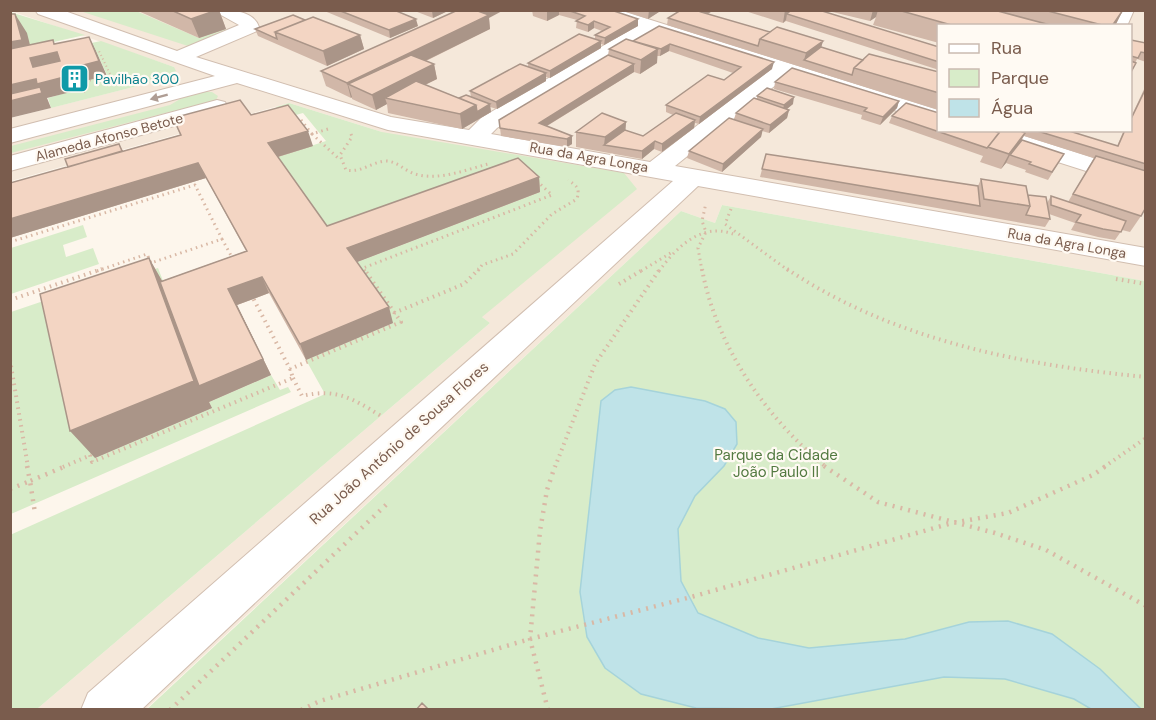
<svg xmlns="http://www.w3.org/2000/svg" width="1156" height="720" font-family="'DM Sans',sans-serif">
	<style>
		.residential { fill: #f5e8da; fill-rule: evenodd }
		.green { fill: #d8ecc9 }
		.water { fill: #bfe3e8; stroke: #a5d3da; stroke-width: 1.5 }
		.lines { fill: none; stroke-linecap: round; stroke-linejoin: round }
		.minor-casing { stroke: #d1beb0; stroke-width: 2 }
		.path-far3 { stroke: #d9b8a5; stroke-width: 2; stroke-dasharray: 1 3; stroke-linecap: butt }
		.path-far2 { stroke: #d9b8a5; stroke-width: 3; stroke-dasharray: 1.5 4; stroke-linecap: butt }
		.path-far1 { stroke: #d9b8a5; stroke-width: 4; stroke-dasharray: 1.5 4.5; stroke-linecap: butt }
		.path { stroke: #d9b8a5; stroke-width: 4.5; stroke-dasharray: 2 6; stroke-linecap: butt }
		.minor { fill: #fff; fill-rule: evenodd }
		.wall { fill: #d1b7a8 }
		.shaded-wall { fill: #aa9588 }
		.building { fill: #f3d5c3; stroke: #aa9588; stroke-width: 1.5; fill-rule: evenodd }
		.oneway { fill: #af9d94 }
		.labels { text-anchor: middle; stroke-width: 4.5; stroke-linejoin: round; paint-order: stroke }
		.far-culture-label { font-size: 14px; fill: #0d838f; stroke: #fffaf3; text-anchor: start }
		.far-street-label { font-size: 14px; fill: #7a5c4d; stroke: #fffaf3 }
		.street-label { font-size: 15px; fill: #7a5c4d; stroke: #fffaf3 }
		.park-label { font-size: 15px; fill: #537a41; stroke: #fffaf3 }
	</style>
	<rect width="100%" height="100%" fill="#fdf6ec"/>
	<!-- residential -->
	<path class="residential" d="M11,11H1145V281L722,205L715,223L681,211L146,709H37L490,323L482,317L382,132L289,103L11,181V118L161,80L174,74V67ZM938,26H1130V130H938Z"/>
	<!-- green -->
	<path class="green" d="M80,11H136L199,38L226,29L233,32L191,47Z
		M10,12L85,35L31,47L11,36Z
		M101,41L174,67L176,71L161,80L51,108L48,98L83,88L80,82L107,75L96,51L33,55Z
		M200,92H212L218,96L215,102L186,110L173,111L11,153V146L170,105L187,95Z
		M289,103L382,132L624,173L637,189L482,317L490,323L37,709H11L10,535L325,394L306,360L393,323L352,264L540,192L332,242L274,158L326,141L303,113L285,118L276,107Z
		M722,205L1145,281V709L146,710L681,211L715,223Z
		M83,225L87,237L63,245L66,257L93,248L99,264L11,294V248Z
		M158,268L165,286L95,458L212,408L209,402L271,375L280,390L288,387L291,392L11,514V312L126,273L129,277Z"/>
	<!-- water -->
	<path class="water" d="M631,387L705,401L725,409L736,422L737,444L724,466L695,496L678,529L681,581L698,613L758,638L809,648L905,639L969,622L1008,621L1052,634L1100,669L1141,709H1091L1074,699L1005,679L944,677L771,709L696,708L641,694L605,668L587,637L580,592L601,401L615,390Z"/>
	<g class="lines">
		<defs>
			<path id="minor" d="M35,10H62L177,51L239,25L212,10C228,10 253,9 259,27L257,31L196,57L391,117L469,130L481,118L635,27L593,14L590,10H619L938,110V124L787,76L675,166L1146,248V266L698,186L141,710H81L88,693L673,181L388,130L237,83L10,143V129L215,76L38,14ZM652,33L769,70L650,162L491,134L497,128Z
				M1116,10H1134L1127,26H1108Z
				M217,100L225,102L228,107L225,112L10,171V156Z
				M970,130H1006L1146,175V190L973,135Z"/>
		</defs>
		<!-- minor casing -->
		<use href="#minor" class="minor-casing"/>
		<!-- path-far3 -->
		<path class="path-far3" d="M84,92L87,91L83,82L111,76L99,51"/>
		<!-- path-far2 -->
		<path class="path-far2" d="M301,120L312,134L328,129
			M312,134L339,159
			M351,134L352,137L340,155L346,170C362,173 371,162 386,161C397,161 405,171 415,174C439,181 465,170 488,164
			M731,209L725,224L789,271
			M10,242L195,185L222,239
			M97,271L147,254L151,263L222,239L234,261
			M365,271L363,268L552,195L537,181
			M478,271L482,265L513,254L552,214L577,199C580,188 577,186 568,180
			M641,271L674,251
			M659,271C676,248 701,222 733,234
			M702,271L698,248L706,232L702,221L706,203"/>
		<!-- path-far1 -->
		<path class="path-far1" d="M702,269C716,346 766,418 826,467
			M787,269C893,340 1021,365 1146,377
			M1116,279L1146,284
			M619,284L644,269
			M251,294L290,369L401,322L364,269
			M10,300L102,269
			M394,313L464,284L479,269
			M10,360L28,467
			M293,378L302,396C336,388 352,398 381,416
			M90,455L92,462L293,378L290,369
			M63,467L91,455
			M555,467L595,364L660,269
			M1104,467L1146,438"/>
		<!-- path -->
		<path class="path" d="M27,466L30,481L66,466
			M824,466L878,502L995,533L1046,550L1146,606
			M10,489L30,481L35,513
			M170,710L389,502
			M301,710L320,701L530,639L691,597L952,523L1008,513L1093,475L1106,466
			M548,710L530,639L540,531L547,490L555,466"/>
		<!-- minor -->
		<use href="#minor" class="minor"/>
	</g>
	<!-- wall -->
	<path class="wall" d="M136,10H219L226,29L199,38Z
		M322,10H394L418,26L390,38Z
		M412,10H450L433,18Z
		M532,10H611L638,19V26L604,45L601,44V48L550,78L546,77V81L497,109L490,107L491,112L462,129L388,113L387,104L376,110L352,99V97L351,98L326,86L321,71L489,18L490,29L426,61L434,64L437,79L425,85L459,98L471,97L470,91L528,67V63L595,39V35L602,31L594,28L588,32L576,28L577,20L559,15L547,21L533,16Z
		M621,10H662L648,19Z
		M742,10H819L939,47V70L786,21L783,23Z
		M824,10H1123L1115,26H939V43L873,25L876,17L870,21Z
		M708,14L770,32L823,41L821,47L863,60L939,72V110L667,25L668,18Z
		M305,20L360,35L364,49L327,66L258,36L255,29Z
		M659,26L772,69L699,124L695,123L694,128L662,152L654,149L642,159L576,147V132L626,122L625,130L643,136L673,115L666,112V105L724,80L733,73L669,51L660,56H657V63L640,74L634,72L547,126L572,136V144L567,147L501,136L499,120L608,55L609,49L633,41Z
		M1131,40L1146,43V62L1137,59L1131,72Z
		M775,82L899,101L897,108L880,125L861,119L862,115L774,89Z
		M1146,85V207L1141,216L1130,232L1122,230L1115,240L1098,237L1071,230L1075,223L1049,214L1050,219L1045,227L760,177L766,154L978,186L981,179L1028,195L1047,203L1051,196L1068,202L1094,158L1024,136L1021,141L1064,154L1048,180L1025,172L1026,170L1006,163L1001,169L980,162L983,156L889,123L892,116L999,133L1001,130H1066L1117,146L1124,130H1131V117Z
		M757,96L793,104L787,109L789,110L787,118L769,133L762,131L761,137L722,172L687,158L689,151L734,119L736,113L757,99Z
		M251,115L313,146L278,157L327,226L539,177L540,192L357,262L393,323L306,360L269,293L237,305L271,375L209,402L212,408L95,458L149,258L162,281L246,251L206,178L10,238V183L68,167L119,144L123,151L180,135L173,118Z"/>
	<!-- shaded-wall -->
	<path class="shaded-wall" d="M217,10H219L226,29L199,38L191,19Z
		M433,10H450L433,18L432,11Z
		M489,10H504L489,18L490,29L364,91L348,84L352,97L351,98L347,83Z
		M547,10H559V15L547,21Z
		M649,10H662L648,19Z
		M704,10H714L700,19L701,12Z
		M785,10H798L787,14L786,20L783,23Z
		M873,10H878L876,17L870,21Z
		M1123,10L1115,26H1112Z
		M15,14L27,33L33,57L57,52L65,66L39,72L10,65V42Z
		M416,19L418,26L390,38L389,30Z
		M638,19V26L604,45L605,38Z
		M594,21V28L588,32V25Z
		M360,35L364,49L327,66L323,51Z
		M89,37L96,51L107,76L80,82L83,89L47,98L51,108L10,118V85L72,68Z
		M601,41V48L550,78V71Z
		M823,41L819,55L804,60L806,53Z
		M670,44L669,51L660,56L661,49Z
		M658,49L657,63L640,74L641,60Z
		M774,62L772,69L699,124L700,117Z
		M434,64L437,79L394,100L385,98L387,104L376,110L372,95Z
		M634,64V72L540,130L539,123Z
		M546,73V81L497,109L496,102Z
		M794,97L793,104L782,113L784,105Z
		M899,101L897,108L880,125L883,117Z
		M490,104L491,112L462,129L460,114L476,105Z
		M789,110L787,118L769,133L770,125Z
		M695,120L694,128L662,152V144Z
		M626,122L625,138L604,145L605,137Z
		M763,129L761,137L722,172L723,164Z
		M308,131L313,146L274,158L268,143Z
		M1025,133L1017,148L1010,155L1006,163L1001,169L1009,154Z
		M572,136V144L567,147V139Z
		M655,141L654,149L642,159V151Z
		M198,163L206,178L10,238V219Z
		M539,177L540,192L352,264L347,248Z
		M149,258L165,286L228,289L262,277L269,293L237,305L271,375L209,402L212,408L95,458L70,431Z
		M389,307L393,323L306,360L300,344Z"/>
	<!-- building -->
	<path class="building" d="M171,10H217L191,19Z
		M338,10H394L416,19L389,30Z
		M458,10H475L489,15L347,83L321,71Z
		M475,10H489L484,13Z
		M567,10H611L638,19L605,38L595,35L610,27L594,21L588,25L576,21L585,16Z
		M681,10H704L701,12L770,32L760,39L758,46L668,18Z
		M791,10H819L939,47V62L787,14Z
		M898,10H994L1054,26H955Z
		M1044,10H1123L1112,26H1106Z
		M10,14H15L22,40L10,42Z
		M293,15L305,20L275,32L277,39L255,29Z
		M313,17L360,35L323,51L275,32Z
		M659,26L774,62L700,117L666,105L708,75L724,80L741,67L670,44L661,49L633,41Z
		M777,27L823,41L806,53L760,39Z
		M579,34L601,41L550,71L528,63Z
		M89,37L99,61L72,68L75,74L68,76L37,84L36,79L10,85V49L53,40L54,44ZM57,52L60,61L33,67L30,58Z
		M626,39L658,49L641,60L609,49Z
		M1131,40L1146,43V53L1141,52L1138,58L1131,56Z
		M821,47L863,60L854,68L852,75L804,60Z
		M869,54L939,72V93L854,68Z
		M411,55L434,64L372,95L348,84Z
		M608,55L634,64L539,123L572,136L567,139L500,128L499,120Z
		M1131,61L1136,63L1131,72Z
		M520,64L546,73L496,102L470,91Z
		M792,68L899,101L883,117L864,111L867,108L775,82Z
		M416,81L476,105L460,114L385,98Z
		M40,87L42,93L10,101V94Z
		M767,88L794,97L784,105L757,96Z
		M1146,88V164L1034,130H1066L1118,146L1125,130H1131V119Z
		M466,95L490,104L477,112L476,105L459,98Z
		M754,98L789,110L770,125L736,113Z
		M240,100L251,115L288,105L308,131L268,143L327,226L518,158L539,177L347,248L389,307L300,344L262,277L228,289L263,359L199,386L160,282L247,251L198,163L10,219V183L181,135L173,118Z
		M906,103L939,113V130H992L999,133L987,148L892,116Z
		M602,113L626,122L605,137L576,132Z
		M676,113L695,120L662,144L655,141L642,151L604,145L625,130L643,136Z
		M729,118L763,129L723,164L689,151Z
		M1001,130H1018L1025,133L1009,154L988,147Z
		M1022,140L1064,154L1052,172L1029,164L1031,162L1010,155Z
		M119,144L122,151L68,167L65,159Z
		M766,154L978,186L980,206L762,169Z
		M1096,156L1146,171V207L1141,216L1073,194Z
		M981,179L1026,186L1030,206L984,199Z
		M1028,195L1046,197L1050,219L1026,215L1030,206Z
		M1051,196L1126,221L1121,232L1103,229L1076,222L1081,215L1051,205Z
		M149,258L194,381L70,431L40,294Z
		M422,703L429,710H416Z"/>
	<!-- one-way arrows -->
	<defs><path id="oneway-solid" d="M-6-.8H1V-3.2L6.5 0L1 3.2V.8H-6Z" transform="scale(1.5)"/></defs>
	<use class="oneway" href="#oneway-solid" transform="translate(159 97) rotate(165)"/>
	<!-- icons -->
	<defs>
		<symbol id="building-square" viewBox="-11 -11 22 22"><rect x="-9" y="-9" width="18" height="18" rx="4" fill="#0f9aa8" stroke="#fffaf3"/><path d="M-4-6H4V6H1V3H-1V6H-4ZM-2.5-4.3h1.7v1.8h-1.7ZM.8-4.3h1.7v1.8H.8ZM-2.5-1h1.7V.8h-1.7ZM.8-1h1.7V.8H.8Z" fill="#fff"/></symbol>
	</defs>
	<g fill-rule="evenodd">
		<use href="#building-square" x="58" y="62" width="33" height="33"/>
	</g>
	<g class="labels">
		<!-- far-culture labels -->
		<g class="far-culture-label">
			<text x="95" y="84">Pavilhão 300</text>
		</g>
		<!-- far-street labels -->
		<g class="far-street-label">
			<text transform="translate(109 137) rotate(-15)" y="5">Alameda Afonso Betote</text>
			<text transform="translate(589 157) rotate(10)" y="5">Rua da Agra Longa</text>
			<text transform="translate(1067 243) rotate(10)" y="5">Rua da Agra Longa</text>
		</g>
		<!-- street labels -->
		<g class="street-label">
			<text transform="translate(399 443) rotate(-42)" y="5">Rua João António de Sousa Flores</text>
		</g>
		<!-- park labels -->
		<g class="park-label">
			<text x="776" y="460">Parque da Cidade<tspan x="776" dy="17">João Paulo II</tspan></text>
		</g>
	</g>
	<!-- border -->
	<rect width="1156" height="720" fill="none" stroke="#7a5c4d" stroke-width="24"/>
	<!-- legend -->
	<rect x="937" y="24" width="195" height="108" fill="#fffaf3" stroke="#cabbb1" stroke-width="1.5"/>
	<rect x="949" y="44" width="30" height="9" fill="#ffffff" stroke="#cabbb1" stroke-width="1.5"/>
	<text x="991" y="54" font-size="18" fill="#7a5c4d">Rua</text>
	<rect x="949" y="69" width="30" height="18" fill="#d8ecc9" stroke="#cabbb1" stroke-width="1.5"/>
	<text x="991" y="84" font-size="18" fill="#7a5c4d">Parque</text>
	<rect x="949" y="99" width="30" height="18" fill="#bfe3e8" stroke="#cabbb1" stroke-width="1.5"/>
	<text x="991" y="114" font-size="18" fill="#7a5c4d">Água</text>
</svg>
